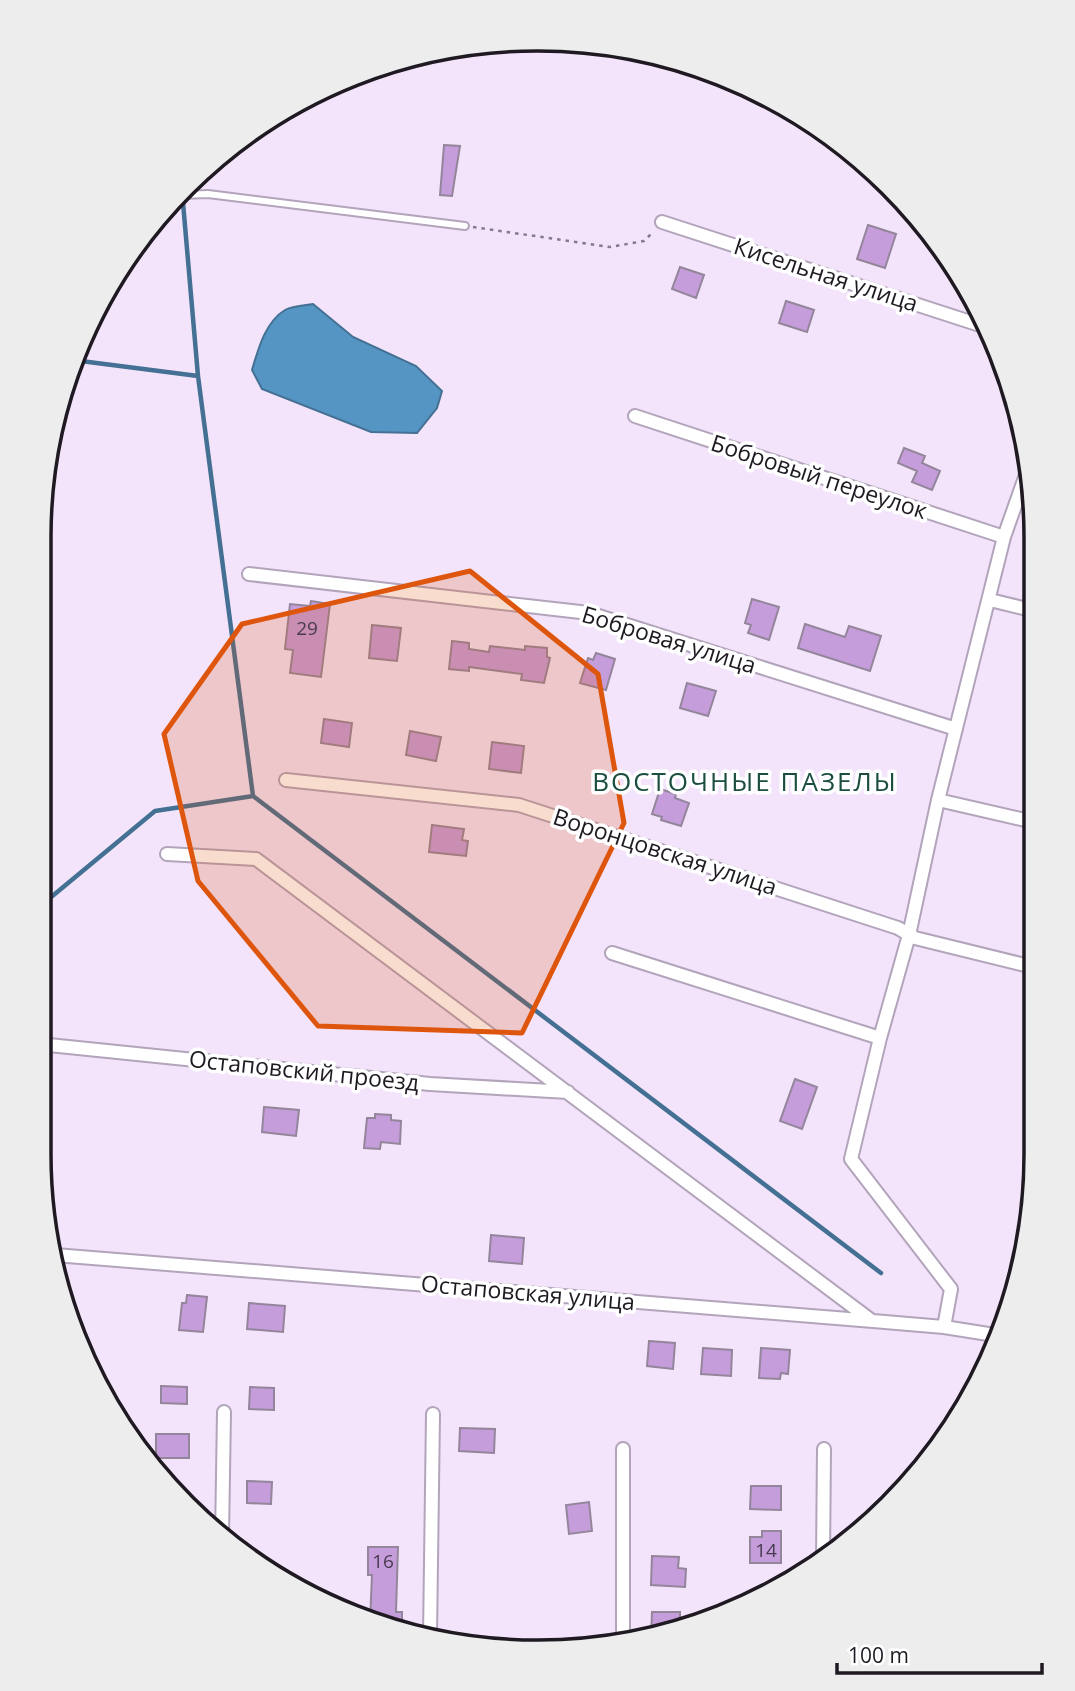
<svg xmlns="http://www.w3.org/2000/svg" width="1075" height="1691" font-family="'Open Sans',sans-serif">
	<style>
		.water { fill: #5495c4; stroke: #447093; stroke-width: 2 }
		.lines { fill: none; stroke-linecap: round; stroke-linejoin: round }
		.stream { stroke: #447093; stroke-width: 4.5 }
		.building { fill: #c69ddb; stroke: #93859a; stroke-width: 2 }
		.lane-casing { stroke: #b2a4ba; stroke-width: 10 }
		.street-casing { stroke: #b2a4ba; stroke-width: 16 }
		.path { stroke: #847b8a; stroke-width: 2.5; stroke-dasharray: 3.5 5; stroke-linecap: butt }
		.lane { stroke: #fff; stroke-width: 6 }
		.street { stroke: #fff; stroke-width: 12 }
		.marked { fill: #de560d; fill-opacity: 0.2; stroke: #de560d; stroke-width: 5; stroke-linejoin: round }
		.labels { text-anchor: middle; stroke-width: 7; stroke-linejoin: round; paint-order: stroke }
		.number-label { font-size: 19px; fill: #493b50 }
		.street-label { font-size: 23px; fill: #1f1a22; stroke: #fff }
		.quarter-label { font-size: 26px; letter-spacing: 2px; fill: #1b4e40; stroke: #fff }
		.rim { fill: none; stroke: #1f1a22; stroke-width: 3.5 }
	</style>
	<rect width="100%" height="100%" fill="#f3e4fb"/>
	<!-- water -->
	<path class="water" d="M313,304L353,337L416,366L442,391L437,408L417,433L371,432L262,389L252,370C258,350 265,322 285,310C292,306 305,305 313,304Z"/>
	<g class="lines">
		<!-- stream -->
		<path class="stream" d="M182,191L198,376L253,796L881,1273
			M73,360L198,376
			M40,912L50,898L155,811L253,796"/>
	</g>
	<!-- building -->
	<path class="building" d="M444,145L460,146L452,196L440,195Z
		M868,225L896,234L885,268L857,259Z
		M680,267L704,275L696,298L672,289Z
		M786,301L814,310L807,332L779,323Z
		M904,448L925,456L922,463L940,471L932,490L912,482L917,471L898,463Z
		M752,599L779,607L769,640L748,633L751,625L745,623Z
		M311,601L330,604L321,677L290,673L293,650L285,649L290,604L310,606Z
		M805,624L845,637L849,626L881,636L870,671L798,648Z
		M372,625L401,628L397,661L369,658Z
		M452,641L469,643V649L489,652L490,646L525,650V646L547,648V657L550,658L544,683L521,680L522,674L469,667V671L449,669Z
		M596,653L615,659L606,690L580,683L588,658L593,660Z
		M687,683L716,691L708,716L680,708Z
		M324,719L352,723L349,747L321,743Z
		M410,731L441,737L436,761L406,755Z
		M492,742L524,746L521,773L489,769Z
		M660,789L676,794L675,798L689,803L681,826L661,820L662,817L652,814Z
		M432,825L464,829L462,840L468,841L466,856L429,852Z
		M795,1079L817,1087L802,1129L780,1121Z
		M264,1107L299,1110L296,1136L262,1132Z
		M375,1114L391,1115V1120L401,1121L400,1144L381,1142L380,1149L364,1148L367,1118H375Z
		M491,1235L524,1238L522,1264L489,1261Z
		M187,1295L207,1297L203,1332L179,1330L182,1303H186Z
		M249,1303L285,1306L283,1332L247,1329Z
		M649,1341L675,1343L673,1369L647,1366Z
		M703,1348L732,1350L731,1376L701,1374Z
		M761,1348L790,1350L788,1374L781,1373L780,1379L759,1378Z
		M161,1386L187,1387V1404L161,1403Z
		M250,1387L274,1388V1410L249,1409Z
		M460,1428L495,1429L494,1453L459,1451Z
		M156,1434H189V1458H156Z
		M247,1481L272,1482L271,1504L247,1503Z
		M751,1486H781V1510L750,1509Z
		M589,1502L592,1531L569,1534L566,1505Z
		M762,1531H781V1563H750V1537H762Z
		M368,1547H398L396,1612H402V1625L370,1622L372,1575H368Z
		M652,1556L679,1557L678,1568L686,1569L685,1587L651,1585Z
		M652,1612H680V1629L667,1635L651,1637Z"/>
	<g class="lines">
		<defs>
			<path id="lane" d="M176,197L182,195L208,194L465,226"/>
			<path id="street" d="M662,222L989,328
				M635,416L1004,537
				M249,574L589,613L956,729
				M990,600L1035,611
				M286,780L519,805L898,928L915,938L1033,967
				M938,800L1034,822
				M167,854L256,859L872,1321
				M612,953L880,1038
				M39,1044L430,1084L568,1092
				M55,1255L873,1321L944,1327L1001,1336
				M944,1327L951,1289L851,1159L880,1038L909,935L938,800L1004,537L1029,466
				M222,1537L224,1412
				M823,1561L824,1449
				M430,1636L433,1414
				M623,1640V1449"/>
		</defs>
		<!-- lane casing -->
		<use href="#lane" class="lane-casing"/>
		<!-- street casing -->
		<use href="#street" class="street-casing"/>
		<!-- path -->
		<path class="path" d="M473,227L610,247L644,241L653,232"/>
		<!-- lane -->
		<use href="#lane" class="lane"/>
		<!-- street -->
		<use href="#street" class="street"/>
	</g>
	<!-- marked area -->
	<path class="marked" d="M470,571L598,674L624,823L522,1033L318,1026L198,881L164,734L242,624Z"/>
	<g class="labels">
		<!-- number labels -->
		<g class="number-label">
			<text x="307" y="635">29</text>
			<text x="766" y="1557">14</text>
			<text x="383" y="1568">16</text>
		</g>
		<!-- street labels -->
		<g class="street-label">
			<text transform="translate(826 275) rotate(18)" y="8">Кисельная улица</text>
			<text transform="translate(819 477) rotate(18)" y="8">Бобровый переулок</text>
			<text transform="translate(669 640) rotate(17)" y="8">Бобровая улица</text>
			<text transform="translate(665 852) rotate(18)" y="8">Воронцовская улица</text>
			<text transform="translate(304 1071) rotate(6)" y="8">Остаповский проезд</text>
			<text transform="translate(528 1293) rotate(5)" y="8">Остаповская улица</text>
		</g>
		<!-- quarter labels -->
		<g class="quarter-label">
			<text x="745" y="791">ВОСТОЧНЫЕ ПАЗЕЛЫ</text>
		</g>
	</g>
	<!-- crop -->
	<path d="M0 0H1075V1691H0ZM537 51H538A486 486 0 0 1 1024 537V1154A486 486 0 0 1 538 1640H537A486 486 0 0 1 51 1154V537A486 486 0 0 1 537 51Z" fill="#ededed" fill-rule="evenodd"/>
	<path class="rim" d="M537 51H538A486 486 0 0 1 1024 537V1154A486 486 0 0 1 538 1640H537A486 486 0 0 1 51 1154V537A486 486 0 0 1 537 51Z"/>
	<!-- scale -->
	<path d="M837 1663v10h205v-10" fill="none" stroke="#1f1a22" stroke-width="3.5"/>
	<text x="848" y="1663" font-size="21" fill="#1f1a22" stroke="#ffffff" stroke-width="5" paint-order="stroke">100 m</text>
</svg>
